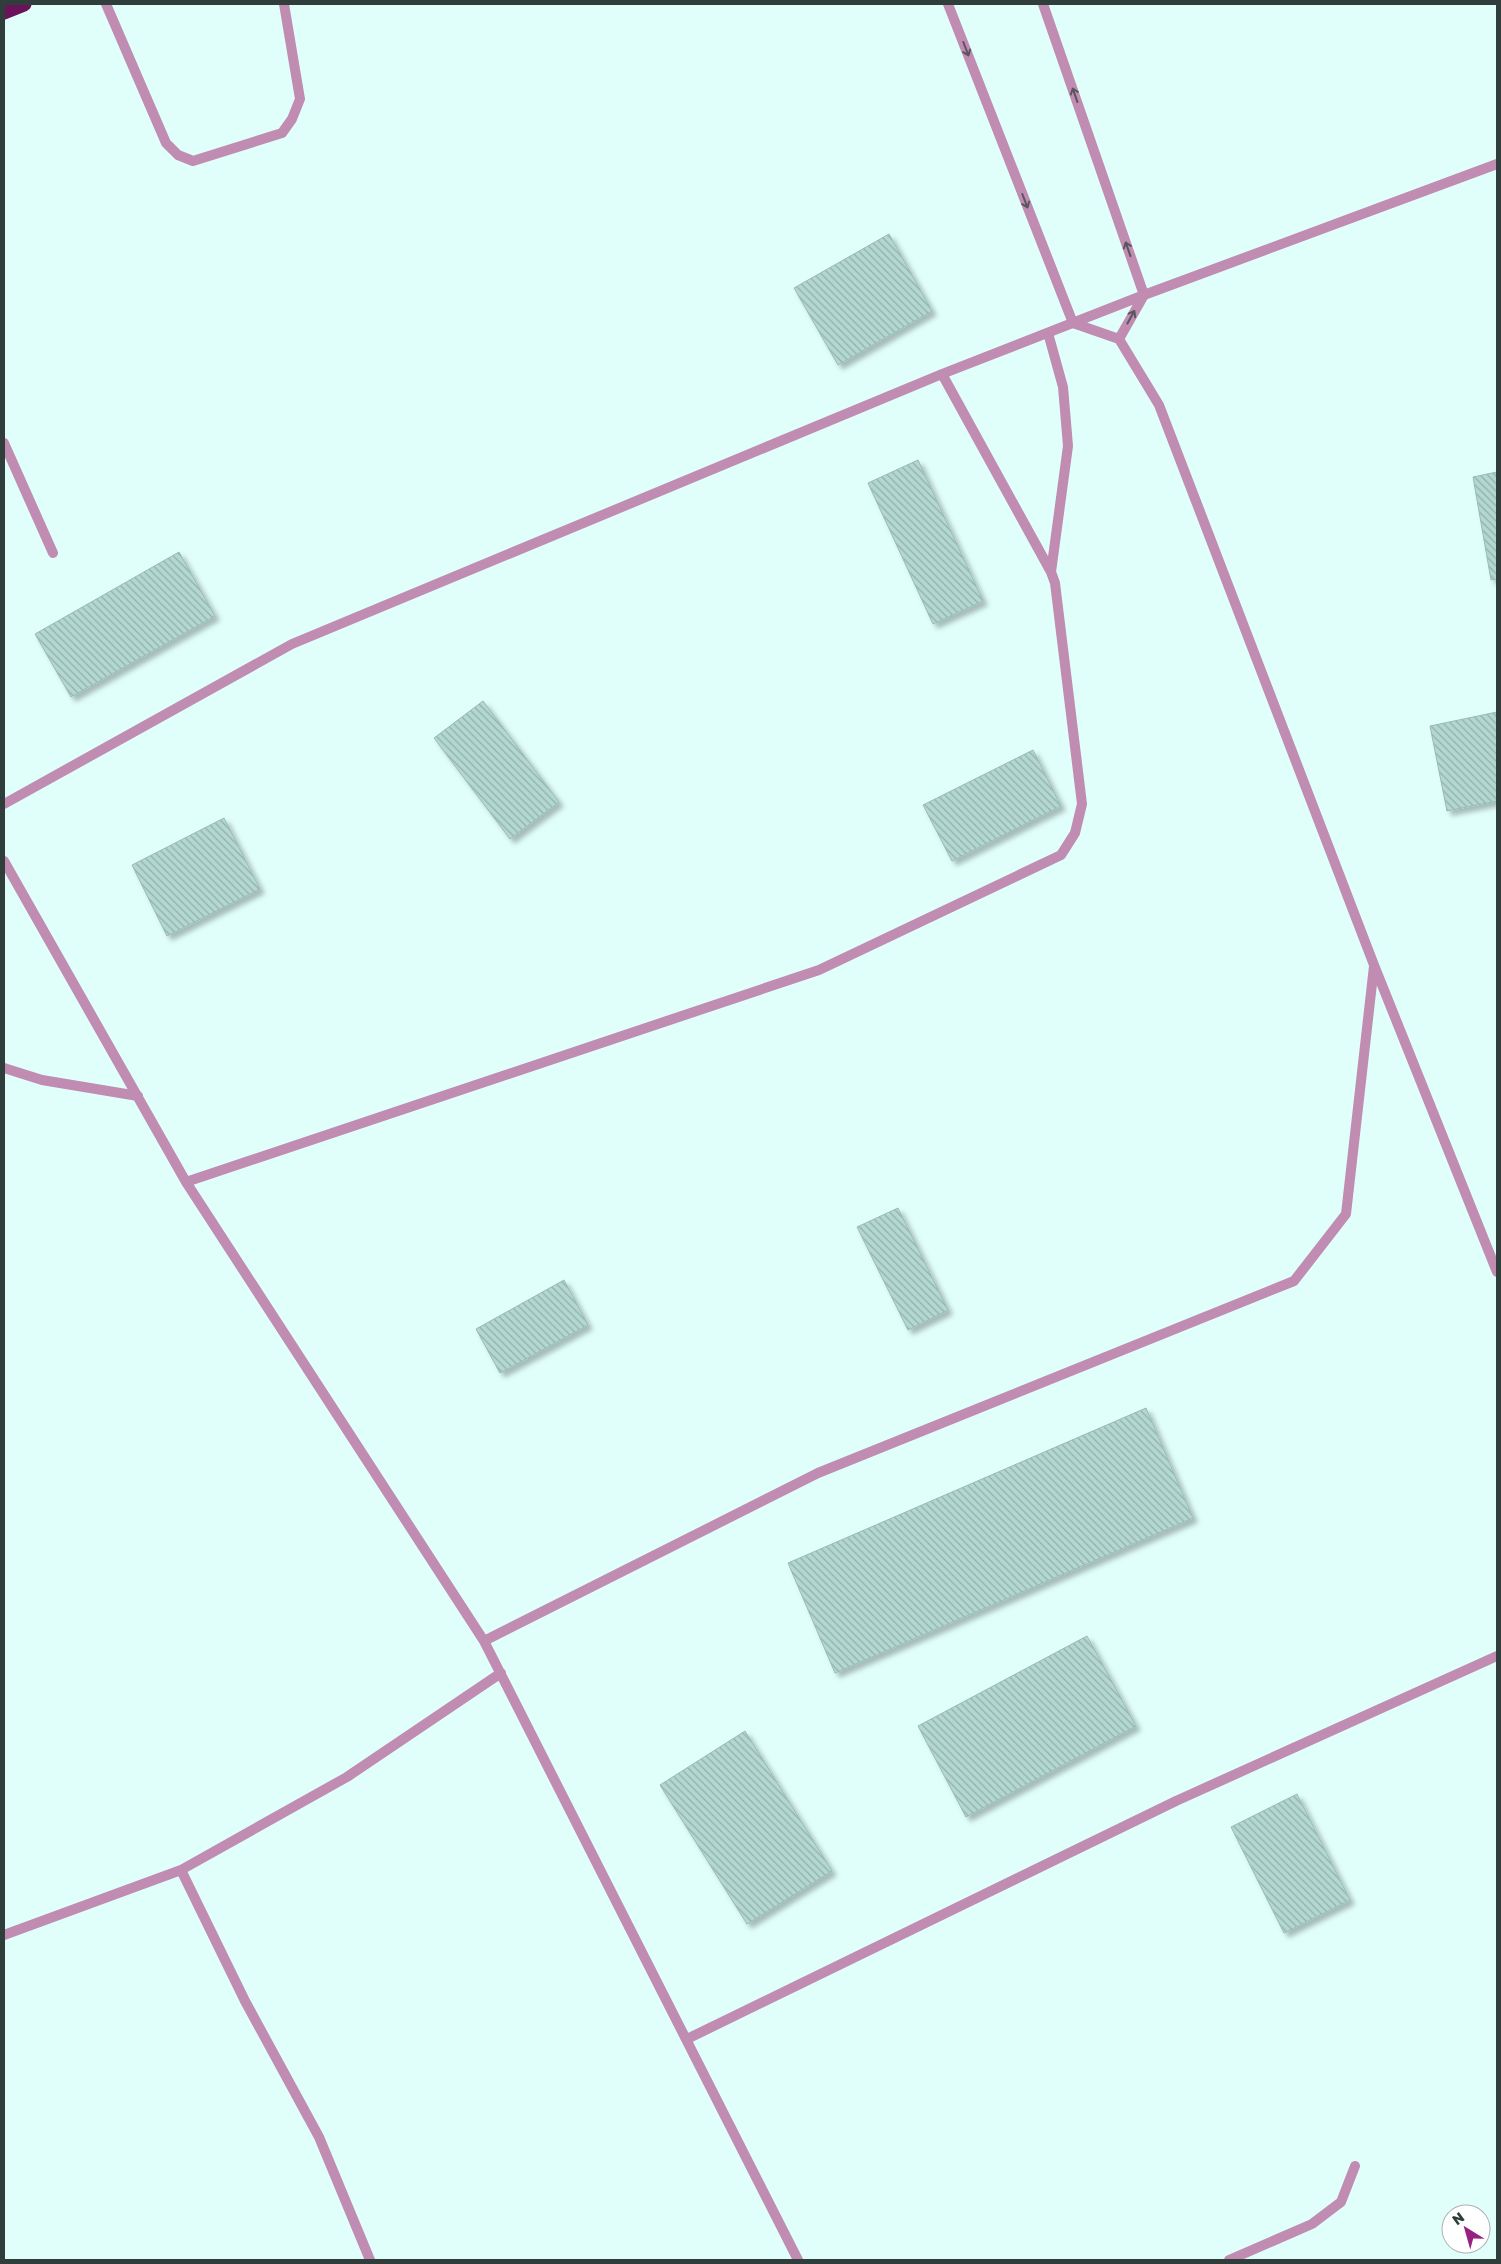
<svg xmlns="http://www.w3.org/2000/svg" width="1501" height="2264" font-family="'Golos Text',sans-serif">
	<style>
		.building { fill: url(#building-back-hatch); stroke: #97bbb5; filter: url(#shadow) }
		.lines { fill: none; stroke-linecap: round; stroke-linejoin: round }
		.lane { stroke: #c08cb2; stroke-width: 10 }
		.street { stroke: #c08cb2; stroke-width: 10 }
		.highway { stroke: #6a125a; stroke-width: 15 }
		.oneway { stroke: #5a555f }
	</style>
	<defs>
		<pattern id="building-back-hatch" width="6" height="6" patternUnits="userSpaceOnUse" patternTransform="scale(1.25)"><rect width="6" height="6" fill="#b3d7d1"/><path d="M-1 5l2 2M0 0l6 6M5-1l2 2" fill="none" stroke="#92b0ab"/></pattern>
		<filter id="shadow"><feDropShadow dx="4.5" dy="4.5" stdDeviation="2.5" flood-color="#0004"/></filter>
	</defs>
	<rect width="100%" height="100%" fill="#e1fffa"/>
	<!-- building -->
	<path class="building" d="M889,234L932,311L838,365L794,288Z
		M918,460L983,601L933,624L868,483Z
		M1497,472V579L1491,580L1473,477Z
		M179,552L215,616L71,697L35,634Z
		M483,701L559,802L510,839L434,738Z
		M1497,712V801L1447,811L1430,726Z
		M1033,750L1061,806L952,861L923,805Z
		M224,818L260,889L167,936L132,865Z
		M898,1208L948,1310L908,1330L857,1227Z
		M564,1280L588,1325L500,1373L476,1329Z
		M1146,1408L1193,1518L835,1673L788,1563Z
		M1087,1636L1136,1726L966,1817L918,1726Z
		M745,1731L832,1871L747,1924L660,1785Z
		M1297,1794L1350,1900L1284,1933L1231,1827Z"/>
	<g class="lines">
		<!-- lane -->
		<path class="lane" d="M106,4L166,143L178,155L193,161L282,133L292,119L300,99L284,4
			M4,443L53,553
			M4,1068L42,1080L138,1096"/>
		<!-- street -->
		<path class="street" d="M948,4L1073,323L1119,339L1159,405L1374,965L1497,1272
			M1043,4L1144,295L1119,339
			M1048,333L1063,387L1068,446L1051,572
			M4,804L292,644L942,374L1144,295L1497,164
			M4,861L186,1182L484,1641L798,2260
			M186,1182L819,970L1061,855L1075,833L1082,804L1055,583L1051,572L942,374
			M484,1641L818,1473L1294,1281L1346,1214L1374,966
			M181,1870L245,2001L319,2137L370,2260
			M4,1935L181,1870L347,1777L501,1673
			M687,2039L1176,1801L1497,1656
			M1229,2260L1312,2224L1341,2202L1355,2166"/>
		<!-- highway -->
		<path class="highway" d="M4,12L24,4"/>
	</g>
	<!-- one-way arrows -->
	<defs><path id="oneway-shaft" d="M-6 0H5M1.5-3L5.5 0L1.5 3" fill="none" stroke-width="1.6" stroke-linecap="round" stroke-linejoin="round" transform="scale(1.25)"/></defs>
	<g class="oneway">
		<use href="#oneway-shaft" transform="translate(966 49) rotate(69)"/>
		<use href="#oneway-shaft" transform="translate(1075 95) rotate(-109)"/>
		<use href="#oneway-shaft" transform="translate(1025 201) rotate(69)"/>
		<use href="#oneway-shaft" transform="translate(1128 249) rotate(-109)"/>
		<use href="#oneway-shaft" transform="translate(1131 317) rotate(-61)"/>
	</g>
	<!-- border -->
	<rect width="1501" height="2264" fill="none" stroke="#2f3e3b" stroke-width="10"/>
	<!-- north arrow -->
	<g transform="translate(1466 2229) rotate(323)"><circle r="24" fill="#ffffff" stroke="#acb2b1"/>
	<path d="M0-4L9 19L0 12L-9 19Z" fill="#962280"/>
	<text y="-8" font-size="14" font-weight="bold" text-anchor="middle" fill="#2f3e3b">N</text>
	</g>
</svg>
